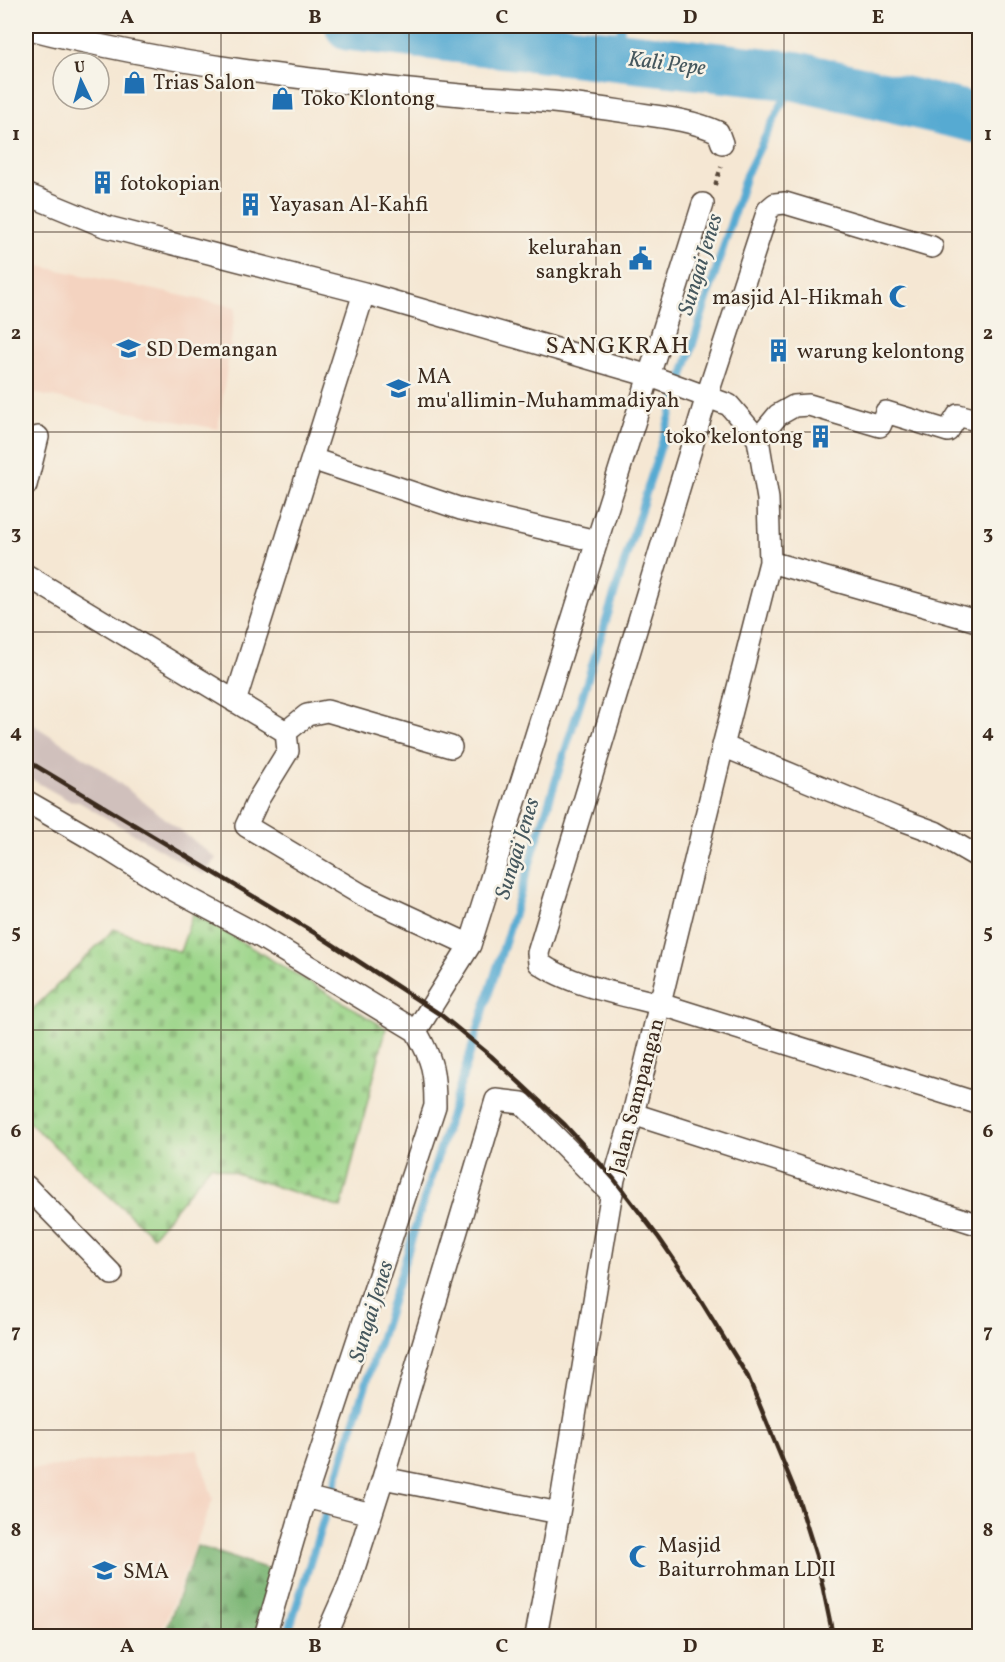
<svg xmlns="http://www.w3.org/2000/svg" width="1005" height="1662" font-family="Vollkorn,serif">
	<style>
		.built { fill: #f4d3c0 }
		.railway { fill: #d0c0bc }
		.forest { fill: url(#forest-firs); stroke: #5b7049; stroke-width: 1.5 }
		.cemetery { fill: url(#cemetery-stones); stroke: #6a7f52; stroke-width: 1.5 }
		.lines { fill: none; stroke-linecap: round; stroke-linejoin: round }
		.stream { stroke: #57aad2; stroke-width: 8 }
		.river { stroke: #57aad2; stroke-width: 50 }
		.street-casing { stroke: #574639; stroke-width: 24 }
		.path { stroke: #574639; stroke-width: 4; stroke-dasharray: 4.5 4.5; stroke-linecap: butt }
		.street { stroke: #fff; stroke-width: 21 }
		.rail { stroke: #3b2a1e; stroke-width: 4.5 }
		.grid { fill: none; stroke: #3b2a1e; stroke-width: 1.5; stroke-opacity: 0.55 }
		.labels { text-anchor: middle; stroke-width: 5; stroke-linejoin: round; paint-order: stroke }
		.poi-label { font-size: 21px; fill: #3b2a1e; stroke: #f7f3e8; text-anchor: start }
		.street-label { font-size: 21px; fill: #3b2a1e; stroke: #f7f3e8 }
		.water-label { font-size: 22px; font-style: italic; fill: #45575d; stroke: #f7f3e8 }
		.quarter-label { font-size: 24px; letter-spacing: 1.5px; fill: #3b2a1e; stroke: #f7f3e8 }
		.neatline { fill: none; stroke: #3b2a1e; stroke-width: 2 }
		.grid-label { font-size: 20px; text-anchor: middle; font-weight: bold; fill: #3b2a1e }
	</style>
	<defs>
		<pattern id="forest-firs" width="22" height="20" patternUnits="userSpaceOnUse" patternTransform="scale(1.5)"><rect width="22" height="20" fill="#7bb674"/><path d="M5 1l3.5 6h-7zM16 11l3.5 6h-7z" fill="#66945f"/></pattern>
		<pattern id="cemetery-stones" width="16" height="16" patternUnits="userSpaceOnUse" patternTransform="scale(1.5)"><rect width="16" height="16" fill="#9ad487"/><path d="M2 7V4a2 2 0 0 1 4 0v3zM10 15v-3a2 2 0 0 1 4 0v3z" fill="#86b674"/></pattern>
	</defs>
	<rect width="100%" height="100%" fill="#f7f3e8"/>
	<filter id="ink" filterUnits="userSpaceOnUse"><feTurbulence type="fractalNoise" baseFrequency=".0167" numOctaves="2"/><feDisplacementMap in="SourceGraphic" scale="12" xChannelSelector="R" yChannelSelector="G"/><feConvolveMatrix kernelMatrix="1 2 1 2 8 2 1 2 1" color-interpolation-filters="sRGB"/></filter>
	<filter id="wash" filterUnits="userSpaceOnUse"><feTurbulence type="fractalNoise" baseFrequency=".008" numOctaves="4" result="noise"/><feDisplacementMap in="SourceGraphic" scale="24" xChannelSelector="R" yChannelSelector="G"/><feGaussianBlur stdDeviation="1.35" result="paint"/><feColorMatrix in="noise" values="0 0 0 0 0 0 0 0 0 0 0 0 0 0 0 0 0 1.4 0 .05"/><feComposite in="paint" operator="in"/></filter>
	<g filter="url(#wash)">
		<rect width="100%" height="100%" fill="#f5e7d3"/>
		<!-- built -->
		<path class="built" d="M29,264L236,307L218,429L26,392V281Z
			M197,1449L213,1499L160,1636H26V1470Z"/>
		<!-- railway -->
		<path class="railway" d="M26,720L96,765L216,858L204,875L79,802L68,800L26,776Z"/>
		<!-- forest -->
		<path class="forest" d="M197,1546L278,1572L256,1636H164Z"/>
		<!-- cemetery -->
		<path class="cemetery" d="M193,913L386,1028L341,1208L211,1165L153,1236L26,1120V1016L114,929L180,952Z"/>
		<g class="lines">
			<!-- stream -->
			<path class="stream" d="M619,56L621,26
				M287,1636L746,175L796,76"/>
			<!-- river -->
			<path class="river" d="M350,26L796,76L980,119"/>
		</g>
	</g>
	<g filter="url(#ink)">
		<g class="lines">
			<defs>
				<path id="street" d="M26,28C168,65 324,82 471,96C498,98 526,99 553,102C580,105 607,109 634,113C662,117 692,120 718,132L722,143
					M26,194L104,226L364,293L653,377L729,405L758,439L768,499L770,562L723,746L633,1114L614,1179L559,1513L536,1636
					M932,247L785,203L775,204L768,210L707,396L538,953L539,963C569,985 624,995 660,1004L980,1104
					M758,439L778,415L794,406L809,405L880,426L886,412L948,431L958,415L980,421
					M312,459L461,509L596,541
					M26,485L38,437
					M770,562L980,622
					M26,575L286,732
					M235,702L364,293
					M286,732L288,751L259,798L246,826L362,895L470,945
					M286,732L307,715L327,711L451,747
					M723,746L894,817L935,832L980,858
					M26,801L90,838L168,887L249,930L416,1031L470,945L703,204
					M633,1114L980,1225
					M26,1186L112,1274
					M383,1478L559,1513
					M306,1497L371,1514
					M265,1636L308,1490L435,1106C435,1072 433,1061 416,1031
					M326,1636L349,1584L383,1478L496,1100L522,1103L612,1194"/>
			</defs>
			<!-- street casing -->
			<use href="#street" class="street-casing"/>
			<!-- path -->
			<path class="path" d="M715,185L721,167"/>
			<!-- street -->
			<use href="#street" class="street"/>
			<!-- rail -->
			<path class="rail" d="M26,760L318,935L441,1015L491,1056L565,1125L614,1179L659,1238L688,1280L748,1377L798,1498L816,1555L833,1636"/>
		</g>
	</g>
	<!-- grid -->
	<path class="grid" d="M221,26V1636M409,26V1636M596,26V1636M784,26V1636M26,232H980M26,432H980M26,632H980M26,831H980M26,1030H980M26,1230H980M26,1430H980"/>
	<!-- icons -->
	<defs>
		<symbol id="shop-bare" viewBox="-9 -9 18 18"><path d="M-5-2.5h2.3a2.7 3.5 0 0 1 5.4 0H5L5.5 6h-11ZM-1.5-2.5h3a1.5 2.3 0 0 0-3 0Z" fill="#1f6fb2" stroke="#f7f3e8" stroke-width="2.5" paint-order="stroke"/></symbol>
		<symbol id="building-bare" viewBox="-9 -9 18 18"><path d="M-4-6H4V6H1V3H-1V6H-4ZM-2.5-4.3h1.7v1.8h-1.7ZM.8-4.3h1.7v1.8H.8ZM-2.5-1h1.7V.8h-1.7ZM.8-1h1.7V.8H.8Z" fill="#1f6fb2" stroke="#f7f3e8" stroke-width="2.5" paint-order="stroke"/></symbol>
		<symbol id="civic-bare" viewBox="-9 -9 18 18"><path d="M-.6-6.5H3V-4.5H.6V-3L4-1V1h2V6H-6V1h2V-1L-.6-3ZM-1.2 2.5V6h2.4V2.5Z" fill="#1f6fb2" stroke="#f7f3e8" stroke-width="2.5" paint-order="stroke"/></symbol>
		<symbol id="mosque-bare" viewBox="-9 -9 18 18"><path d="M3.5-4.9A6 6 0 1 0 3.5 4.9A5 5 0 1 1 3.5-4.9Z" fill="#1f6fb2" stroke="#f7f3e8" stroke-width="2.5" paint-order="stroke"/></symbol>
		<symbol id="school-bare" viewBox="-9 -9 18 18"><path d="M0-5L7-2L0 1L-7-2ZM-4 1L0 2.5L4 1V4Q0 6-4 4Z" fill="#1f6fb2" stroke="#f7f3e8" stroke-width="2.5" paint-order="stroke"/></symbol>
	</defs>
	<g fill-rule="evenodd">
		<use href="#shop-bare" x="118" y="66" width="33" height="33"/>
		<use href="#shop-bare" x="266" y="82" width="33" height="33"/>
		<use href="#building-bare" x="86" y="166" width="33" height="33"/>
		<use href="#building-bare" x="234" y="188" width="33" height="33"/>
		<use href="#civic-bare" x="624" y="242" width="33" height="33"/>
		<use href="#mosque-bare" x="884" y="280" width="33" height="33"/>
		<use href="#school-bare" x="112" y="332" width="33" height="33"/>
		<use href="#building-bare" x="762" y="334" width="33" height="33"/>
		<use href="#school-bare" x="382" y="372" width="33" height="33"/>
		<use href="#building-bare" x="804" y="420" width="33" height="33"/>
		<use href="#mosque-bare" x="624" y="1540" width="33" height="33"/>
		<use href="#school-bare" x="88" y="1554" width="33" height="33"/>
	</g>
	<g class="labels">
		<!-- poi labels -->
		<g class="poi-label">
			<text x="153" y="89">Trias Salon</text>
			<text x="301" y="105">Toko Klontong</text>
			<text x="120" y="190">fotokopian</text>
			<text x="269" y="211">Yayasan Al-Kahfi</text>
			<text x="622" y="254" text-anchor="end">kelurahan<tspan x="622" dy="24">sangkrah</tspan></text>
			<text x="883" y="304" text-anchor="end">masjid Al-Hikmah</text>
			<text x="146" y="356">SD Demangan</text>
			<text x="797" y="358">warung kelontong</text>
			<text x="417" y="383">MA<tspan x="417" dy="24">mu'allimin-Muhammadiyah</tspan></text>
			<text x="803" y="443" text-anchor="end">toko kelontong</text>
			<text x="658" y="1552">Masjid<tspan x="658" dy="24">Baiturrohman LDII</tspan></text>
			<text x="123" y="1578">SMA</text>
		</g>
		<!-- street labels -->
		<g class="street-label">
			<text transform="translate(636 1096) rotate(-75)" y="7">Jalan Sampangan</text>
		</g>
		<!-- water labels -->
		<g class="water-label">
			<text transform="translate(667 62) rotate(7)" y="8">Kali Pepe</text>
			<text transform="translate(699 264) rotate(-73)" y="8">Sungai Jenes</text>
			<text transform="translate(516 848) rotate(-73)" y="8">Sungai Jenes</text>
			<text transform="translate(370 1311) rotate(-73)" y="8">Sungai Jenes</text>
		</g>
		<!-- quarter labels -->
		<g class="quarter-label">
			<text x="618" y="353">SANGKRAH</text>
		</g>
	</g>
	<!-- margin -->
	<rect width="1005" height="1662" fill="none" stroke="#f7f3e8" stroke-width="66"/>
	<!-- north arrow -->
	<g transform="translate(81 81) rotate(355)"><circle r="28" fill="#f7f3e8" stroke="#aca397" stroke-width="1.5"/>
	<path d="M0-4.5L10 22L0 15L-10 22Z" fill="#1f6fb2"/>
	<text y="-9" font-size="16" font-weight="bold" text-anchor="middle" fill="#3b2a1e">U</text>
	</g>
	<rect x="33" y="33" width="939" height="1596" class="neatline"/>
	<g class="grid-label">
		<text x="127" y="23">A</text>
		<text x="315" y="23">B</text>
		<text x="502" y="23">C</text>
		<text x="690" y="23">D</text>
		<text x="878" y="23">E</text>
		<text x="16" y="140">1</text>
		<text x="988" y="140">1</text>
		<text x="16" y="339">2</text>
		<text x="988" y="339">2</text>
		<text x="16" y="539">3</text>
		<text x="988" y="539">3</text>
		<text x="16" y="738">4</text>
		<text x="988" y="738">4</text>
		<text x="16" y="938">5</text>
		<text x="988" y="938">5</text>
		<text x="16" y="1137">6</text>
		<text x="988" y="1137">6</text>
		<text x="16" y="1337">7</text>
		<text x="988" y="1337">7</text>
		<text x="16" y="1536">8</text>
		<text x="988" y="1536">8</text>
		<text x="127" y="1652">A</text>
		<text x="315" y="1652">B</text>
		<text x="502" y="1652">C</text>
		<text x="690" y="1652">D</text>
		<text x="878" y="1652">E</text>
	</g>
</svg>
